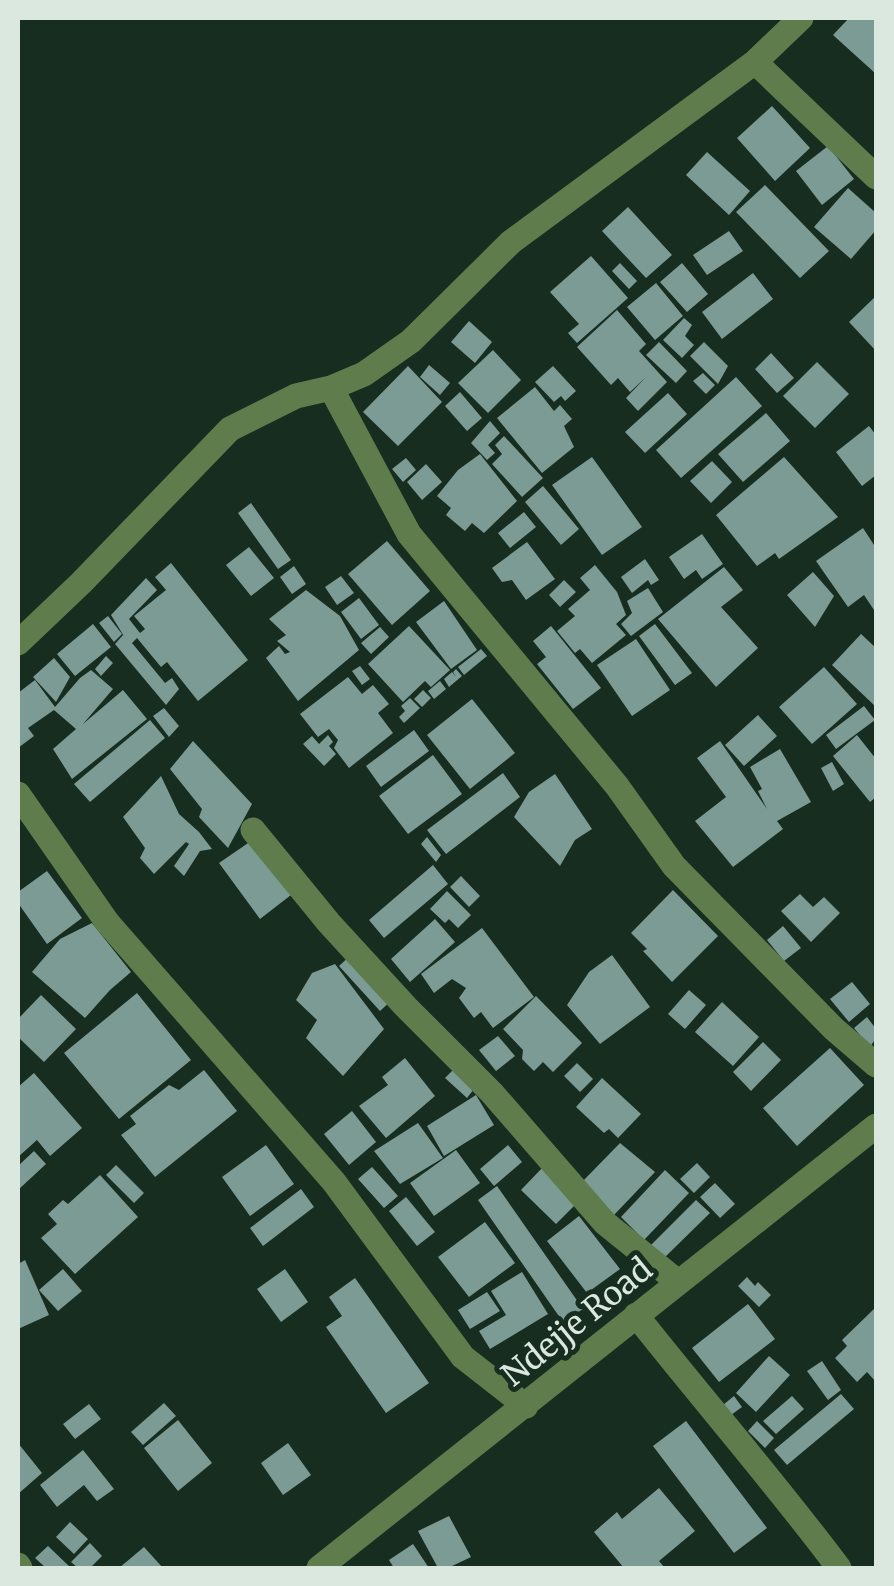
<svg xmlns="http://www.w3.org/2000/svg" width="894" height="1586" font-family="Merriweather,serif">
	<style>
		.building { fill: #7b9b94 }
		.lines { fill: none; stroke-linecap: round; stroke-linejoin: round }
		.minor { stroke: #5f7d4c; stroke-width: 25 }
		.labels { text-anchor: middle; stroke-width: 10; stroke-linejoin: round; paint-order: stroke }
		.street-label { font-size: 32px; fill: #dae8df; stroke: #172d20 }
	</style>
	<rect width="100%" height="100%" fill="#172d20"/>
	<!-- building -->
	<path class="building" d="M849,18H876V74L833,35Z
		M772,106L810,148L775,181L737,138Z
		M828,146L854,179L822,205L796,171Z
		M707,152L750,191L729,215L686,175Z
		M765,185L829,251L800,278L736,212Z
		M848,188L876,213V230L851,259L814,227Z
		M628,207L672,255L646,278L602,231Z
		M729,231L743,251L707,275L693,255Z
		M591,256L628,298L577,343L568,333L579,324L550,292Z
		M620,263L637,281L629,289L612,271Z
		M682,263L708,294L687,312L660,282Z
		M753,273L773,299L722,339L702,312Z
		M656,283L683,316L655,340L627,307Z
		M876,296V351L849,322Z
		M617,310L646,344L639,351L667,382L638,411L626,398L646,377L630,392L618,378L611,385L577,347Z
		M684,318L692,325L685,336L694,345L682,358L663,340Z
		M469,321L492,342L475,363L451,342Z
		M659,342L687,371L676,383L646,355Z
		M704,342L728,366L718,384L690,356Z
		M493,350L521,380L488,413L458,383Z
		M771,353L794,378L777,393L755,369Z
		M817,362L849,394L815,428L783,396Z
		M429,365L450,383L440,395L420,377Z
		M408,366L442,402L398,446L363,412Z
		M553,366L576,391L565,401L561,396L554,402L535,382Z
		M703,373L715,385L706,394L693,381Z
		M736,377L762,406L681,478L656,450Z
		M535,387L554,411L560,405L572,419L564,426L574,447L542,473L497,418Z
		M460,392L482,418L467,431L445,406Z
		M668,393L687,414L645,453L625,432Z
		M766,413L790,441L743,482L718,454Z
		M490,421L500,433L488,445L495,453L487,460L471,443Z
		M869,426L876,435V475L862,486L836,452Z
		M504,436L543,478L522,497L492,464L502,454L495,445Z
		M480,454L517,501L484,533L472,523L465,531L446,515L451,508L437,496L458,470Z
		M592,457L642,527L602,555L552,485Z
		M784,457L838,517L779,559L775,553L757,566L716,515Z
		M406,458L416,470L403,482L392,469Z
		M712,461L732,482L711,503L690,481Z
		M426,464L442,482L422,500L407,482Z
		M543,486L579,529L561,545L525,502Z
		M251,503L291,560L278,569L238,513Z
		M524,512L536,527L510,548L498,533Z
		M863,528L876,548V613L864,595L848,607L816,561Z
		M702,534L723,564L702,579L696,570L684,579L669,557Z
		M387,541L430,591L392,625L348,574Z
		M527,542L555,579L526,600L512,580L502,582L492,568Z
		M249,547L274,578L251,596L226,565Z
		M645,559L659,580L651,585L648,580L632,593L621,577Z
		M171,563L248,660L198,701L167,662L161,667L137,638L132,643L165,683L172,678L179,689L166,705L115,644L123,635L125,638L111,615L146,578L157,590L129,619L140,633L145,629L134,616L166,590L155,577Z
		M595,565L617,592L626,615L616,624L626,635L592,663L580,649L575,653L557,631L575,616L568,609L590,590L580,578Z
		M294,566L306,584L292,594L280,577Z
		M724,567L743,590L721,607L758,648L716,687L658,619Z
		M813,572L834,596L815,627L787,595Z
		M341,576L354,593L337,605L325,587Z
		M564,580L576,592L560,607L549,595Z
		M648,588L663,612L631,636L621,624L632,613L627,601Z
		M306,590L340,616L359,650L298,701L266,658L279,646L285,654L290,652L277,641L286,635L269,619Z
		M359,598L379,625L361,639L341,612Z
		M444,601L477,650L451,669L416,622Z
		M108,616L122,634L114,642L99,623Z
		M93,624L111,647L75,676L57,654Z
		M655,624L692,673L675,685L639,636Z
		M409,626L450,670L431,687L425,681L403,702L368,664Z
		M551,626L601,688L573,709L537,664L546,657L533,641Z
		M380,627L389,637L371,654L361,643Z
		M861,634L876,648V707L832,665Z
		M636,639L670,690L632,716L597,665Z
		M481,649L487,656L464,675L458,667Z
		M106,656L113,663L101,676L95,669Z
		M54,658L70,677L56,702L33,677Z
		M360,666L370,679L362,685L352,671Z
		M824,667L857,704L812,744L779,707Z
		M456,669L462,676L449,687L444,679L452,672L456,677L453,672Z
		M91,670L113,689L83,724L123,690L147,719L72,779L53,749L76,729L54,710L28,728L34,736L18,748V693L35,680L55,707L80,678Z
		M348,677L362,694L373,685L389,704L378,713L393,733L349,768L334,748L338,740L329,729L318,737L300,714Z
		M440,681L446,689L434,699L428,691Z
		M423,690L431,698L422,707L414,699Z
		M410,698L420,708L404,723L399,717L405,711L401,706Z
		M472,699L515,753L470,789L427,735Z
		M864,706L875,720L836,749L826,735Z
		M164,708L179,726L169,737L153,716Z
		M758,715L777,736L744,766L725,745Z
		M150,720L165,738L90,802L74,784Z
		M414,730L429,751L381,787L366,766Z
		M328,735L333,742L329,746L336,754L324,766L303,744L312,736L319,744Z
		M857,735L876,759V797L870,802L833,756Z
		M193,741L252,804L228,848L199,817L202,809L170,769Z
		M720,741L767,809L758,791L762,789L750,767L780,749L811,802L777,821L783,829L733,867L695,821L726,797L697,758Z
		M433,755L462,794L408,834L379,796Z
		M832,762L844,784L833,791L821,768Z
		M503,773L520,797L446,854L427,830Z
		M555,774L592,829L575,840L560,866L514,817L529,792Z
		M161,776L179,814L199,832L212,849L200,851L184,876L174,866L189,844L186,842L154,874L140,858L145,848L123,817Z
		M427,837L441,855L436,862L421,844Z
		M254,839L291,895L260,919L219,863Z
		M433,865L448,884L384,938L369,920Z
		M47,871L82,918L47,944L18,903V892Z
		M461,876L480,896L469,907L450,887Z
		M673,890L718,936L672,982L643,951L647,949L631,933Z
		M447,891L471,915L458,928L449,919L445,923L430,909Z
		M800,894L813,907L824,897L840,913L811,942L781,911Z
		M435,919L455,942L410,982L391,959Z
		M92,923L131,972L110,990L85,1018L32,972L60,939Z
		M783,926L801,948L784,961L767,940Z
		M482,928L534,997L493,1028L481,1012L474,1018L459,998L466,988L452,979L434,993L421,974Z
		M352,954L393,999L380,1011L339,966Z
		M612,955L650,1007L600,1044L567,1005L589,972Z
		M335,964L384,1029L343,1076L306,1038L317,1020L296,1000L312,973Z
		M852,982L870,1004L849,1022L830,999Z
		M689,990L706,1005L685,1029L668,1014Z
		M137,993L191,1060L119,1119L64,1053Z
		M41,995L76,1029L44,1062L18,1037V1019Z
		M536,996L582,1043L553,1072L543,1062L534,1071L522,1059L523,1050L503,1029Z
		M722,1002L759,1037L733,1066L695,1032Z
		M867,1017L876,1029V1038L870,1047L854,1028Z
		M498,1036L515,1056L496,1071L479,1050Z
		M763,1042L781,1060L751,1091L733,1072Z
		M830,1048L864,1085L797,1146L763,1108Z
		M405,1058L435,1096L386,1138L359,1106L388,1085L382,1077Z
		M577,1063L593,1079L580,1092L564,1076Z
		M204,1070L237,1111L155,1177L121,1135L136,1124L130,1116L169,1085L179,1090Z
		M453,1070L474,1089L467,1098L445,1078Z
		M34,1073L82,1128L50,1156L37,1140L18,1157V1087Z
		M602,1078L641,1114L618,1138L609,1129L604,1133L576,1107Z
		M476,1095L494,1125L444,1156L427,1126Z
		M352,1111L376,1142L349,1165L324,1134Z
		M418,1123L443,1158L400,1184L374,1151Z
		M620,1143L655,1172L614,1215L581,1183Z
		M266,1145L294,1184L250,1216L222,1177Z
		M508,1145L522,1162L494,1186L480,1169Z
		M456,1150L480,1183L434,1216L410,1183Z
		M34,1151L46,1164L18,1190V1166Z
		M697,1163L710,1177L694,1193L680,1179Z
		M116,1165L144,1193L134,1203L106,1175Z
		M372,1167L398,1196L384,1208L358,1179Z
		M543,1167L579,1201L556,1224L521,1190Z
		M665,1170L689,1193L644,1240L621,1217Z
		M100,1175L138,1217L75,1274L41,1238L57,1224L48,1214L63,1200L68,1204Z
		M715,1183L735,1204L720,1218L700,1197Z
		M497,1186L583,1309L563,1322L478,1200Z
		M301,1189L314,1207L263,1246L250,1228Z
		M406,1197L435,1232L417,1246L389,1211Z
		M696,1200L710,1213L662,1260L649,1247Z
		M579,1216L620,1269L587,1293L547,1241Z
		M485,1222L515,1263L469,1297L438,1257Z
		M25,1260L49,1315L18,1329V1264Z
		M63,1269L82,1291L58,1311L39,1290Z
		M285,1269L308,1302L281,1322L257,1289Z
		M522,1272L548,1314L490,1349L479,1331L506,1315L491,1291Z
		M747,1277L755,1286L758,1282L771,1295L759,1307L738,1286Z
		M355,1278L429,1383L386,1413L326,1327L342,1316L329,1297Z
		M487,1292L500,1311L470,1329L458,1310Z
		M748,1304L775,1339L719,1382L692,1348Z
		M876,1307V1382L867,1372L857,1382L835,1358L847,1346L842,1340Z
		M769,1356L790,1375L756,1412L736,1393Z
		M822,1361L841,1390L828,1400L807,1371Z
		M841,1394L854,1409L787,1465L774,1450Z
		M734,1396L742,1407L731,1415L723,1405Z
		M792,1396L804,1409L776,1434L763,1421Z
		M164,1403L176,1416L143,1445L131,1432Z
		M89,1404L101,1419L75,1439L63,1424Z
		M178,1420L212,1463L178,1491L144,1448Z
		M686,1421L767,1528L734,1553L653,1446Z
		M757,1421L774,1438L765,1448L748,1431Z
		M18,1443L42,1473L18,1494Z
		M288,1443L311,1475L283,1495L261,1463Z
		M83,1450L114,1489L97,1501L84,1485L57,1507L40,1485Z
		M659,1488L695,1531L659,1561L665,1568H624L594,1532L617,1512L622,1519Z
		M449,1516L471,1557L448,1568H438L418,1531Z
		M70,1522L88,1539L74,1554L56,1537Z
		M90,1543L102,1556L90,1568H78L71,1562Z
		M413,1544L429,1568H394L389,1560Z
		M48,1546L71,1568H46L35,1558Z
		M144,1547L163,1568H119Z"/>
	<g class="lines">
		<!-- minor -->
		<path class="minor" d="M755,62L876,177
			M331,388L409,534L617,786L674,866L834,1029L876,1065
			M18,643L81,583L230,429L296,396L331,388L364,374L411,341L511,242L755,62L801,18
			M18,794L107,922L334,1182L463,1357L526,1406
			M253,830L329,923L406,1007L492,1093L605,1223L678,1282
			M636,1315C703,1400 774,1481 839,1568
			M18,1565L20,1568
			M319,1568L876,1126"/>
	</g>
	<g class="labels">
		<!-- street labels -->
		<g class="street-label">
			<text transform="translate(577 1322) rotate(-39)" y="11">Ndejje Road</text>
		</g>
	</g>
	<!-- border -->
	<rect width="894" height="1586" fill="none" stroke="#dae8df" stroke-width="40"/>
</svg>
